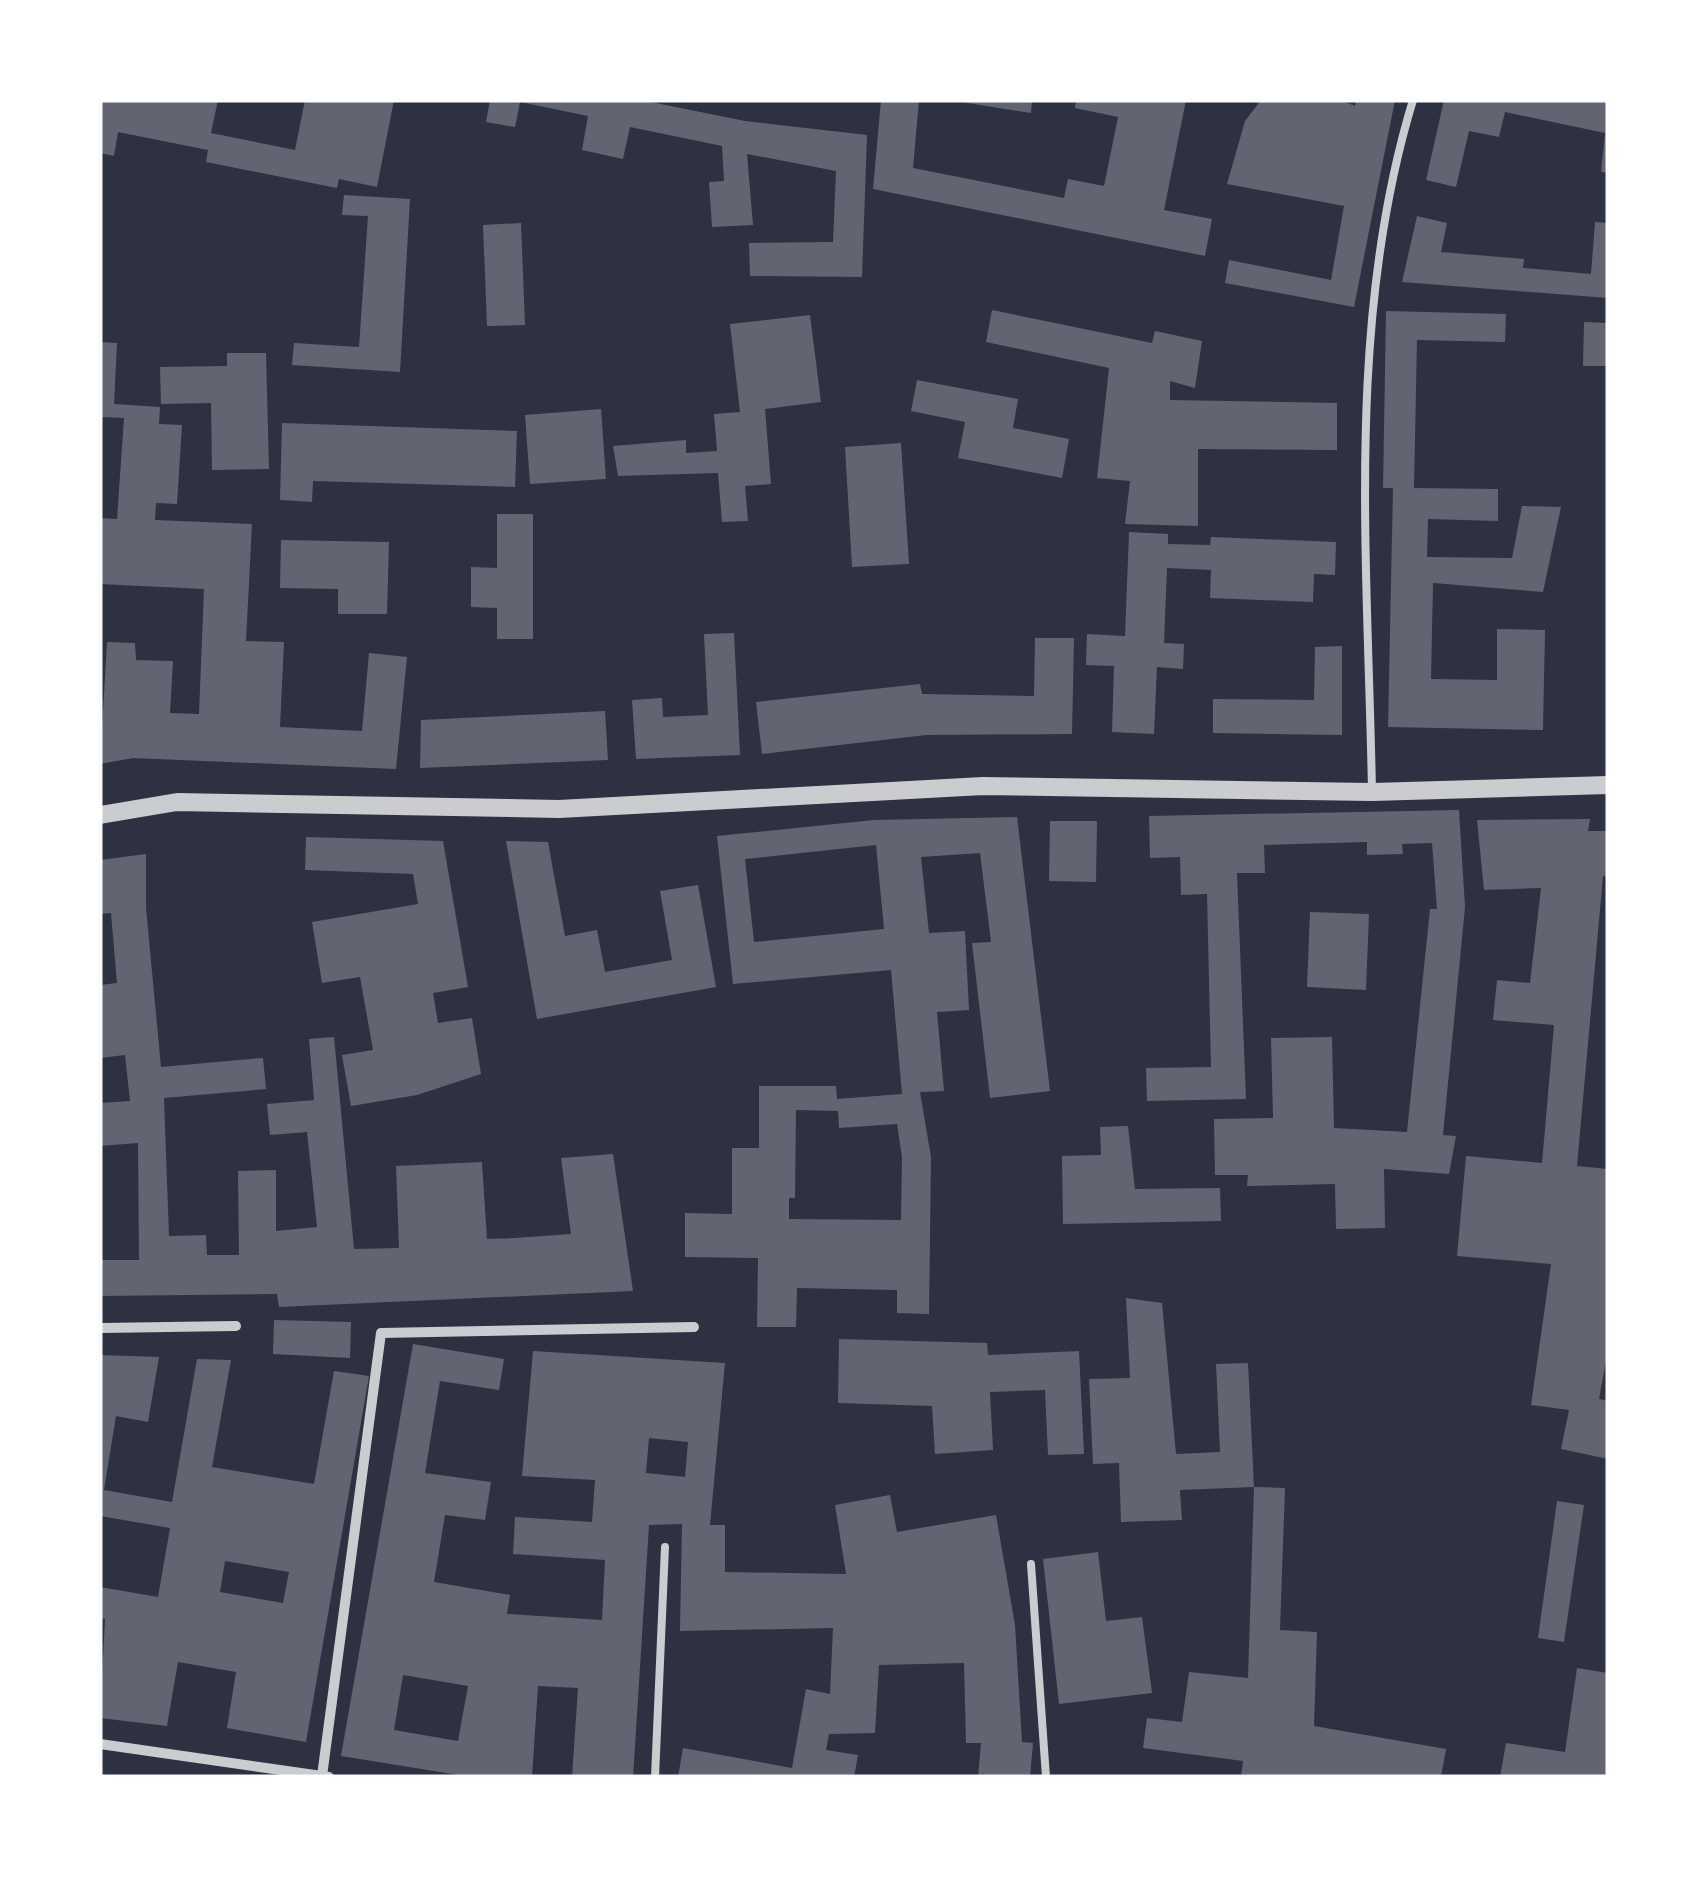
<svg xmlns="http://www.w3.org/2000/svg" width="1708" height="1877" font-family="Manrope,sans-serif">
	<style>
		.building { fill: #626471; fill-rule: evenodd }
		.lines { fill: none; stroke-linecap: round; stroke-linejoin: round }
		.service { stroke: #caccd0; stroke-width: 8 }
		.minor { stroke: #caccd0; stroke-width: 10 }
		.tertiary { stroke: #caccd0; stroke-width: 18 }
	</style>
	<rect width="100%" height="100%" fill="#2d3142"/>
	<!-- building -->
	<path class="building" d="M100,100H218L211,133L295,150L305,100H394L377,187L339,179L337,188L206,162L208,150L118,132L114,156L100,153Z
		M490,100H641L745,121L867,135L862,277L750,276L749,243L833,242L836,171L747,154L753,225L712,227L709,182L724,181L722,146L630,127L623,159L582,150L588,116L520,102L515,127L486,122Z
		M881,100H919L913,168L1064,198L1068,179L1104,186L1118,117L1075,108L1076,100H1186L1164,210L1212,219L1205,256L873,189Z
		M962,100H1032L1031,113L961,102Z
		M1261,100H1340L1355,106L1356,100H1395L1354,307L1225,283L1229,260L1331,280L1344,206L1227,184L1245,121Z
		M1444,100H1608V173L1601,172L1605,133L1505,112L1499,137L1469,131L1456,187L1426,180Z
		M344,195L410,199L400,372L292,365L294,343L359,347L368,216L342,215Z
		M1417,216L1447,223L1441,252L1524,259L1523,268L1591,274L1595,222L1608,223V298L1402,282Z
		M521,223L525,325L487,326L483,225Z
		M992,310L1152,343L1155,331L1202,341L1195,388L1170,381V400L1337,403V450L1198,449V526L1125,524L1130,481L1097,478L1109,368L986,342Z
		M1386,311L1506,314L1505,342L1417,340L1414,488L1498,489V521L1428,519L1427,557L1512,558L1522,506L1561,507L1543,592L1433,583L1431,679L1497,680V629L1545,630L1543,730L1388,727L1393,488H1383Z
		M810,315L821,402L765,409L771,484L745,486L748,521L722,522L718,473L618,476L613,446L686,440V453L717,451L714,414L740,412L730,324Z
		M1584,322L1608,323V366H1583Z
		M100,342L117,343L114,404L160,407L159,424L182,425L177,504L156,503L155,520L252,524L246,641L284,642L280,727L362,731L369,653L407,657L396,769L133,758L100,764L107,642L135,643L136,660L173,661L170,713L199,714L204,589L100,584V518L117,519L124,418L100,417Z
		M227,353H266L269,469L212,470L211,403L161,404L160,367L227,366Z
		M917,380L1018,399L1013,428L1069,439L1062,478L958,458L965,422L911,411Z
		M601,409L606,479L530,484L525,415Z
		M282,423L517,431L515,487L313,481L312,502L280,500Z
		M901,443L909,564L852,567L845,447Z
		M497,514H533V639H497V608L471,607V567L497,568Z
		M1129,532L1168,534V544L1210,545L1211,537L1336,542L1335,575L1314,574L1313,602L1210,598L1211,570L1167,568L1164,643L1184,644L1183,669L1157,667L1154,734L1112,732L1114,666L1086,665L1087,634L1125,636Z
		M281,540L389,542L387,614H338V589L280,588Z
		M734,633L740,755L636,759L632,700L662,698L663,717L708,715L704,634Z
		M1035,638H1074L1072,734L926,735L762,754L756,702L920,684L922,694L1034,696Z
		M1342,646V735L1213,733V699L1314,700L1315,647Z
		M605,711L608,760L420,768L421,720Z
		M1459,810L1465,907L1443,1135L1456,1136L1449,1174L1384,1169L1385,1228L1336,1229L1335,1184L1247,1186L1248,1175H1215L1214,1119L1273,1118L1271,1038L1332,1037L1334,1128L1407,1132L1430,909H1437L1432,843L1402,844L1403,854L1367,855V842L1264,845L1265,873H1237L1246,1099L1147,1101L1146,1068L1211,1067L1207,894L1181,895L1180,857L1150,858L1149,816Z
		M1017,817L1050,1091L990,1098L972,943L991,942L980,853L921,857L929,933L965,931L969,1010L937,1012L944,1091L920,1092L931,1157L929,1314L897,1313V1290L797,1288L796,1327H757L758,1258L685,1257V1213L732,1214V1148H759V1086H836L837,1099L902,1094L891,970L733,984L717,836L874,820ZM876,845L884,929L754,942L745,859ZM796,1110L838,1111L839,1128L897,1124L902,1157L901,1220L789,1219V1198H795Z
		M1590,819L1588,831H1608V877L1603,876L1577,1166L1608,1169V1350L1599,1399L1608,1401V1459L1561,1449L1569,1410L1531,1405L1551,1264L1457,1256L1466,1156L1542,1163L1554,1025L1493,1020L1497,980L1530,983L1541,888L1484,890L1477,820Z
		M1050,821H1097L1096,882L1049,881Z
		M306,837L443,841L468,987L433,993L438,1023L472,1018L481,1074L417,1095L351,1106L342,1055L373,1050L360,977L322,983L312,922L418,904L413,874L305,870Z
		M506,841L548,842L565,936L597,930L605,972L672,960L660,891L698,885L716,987L537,1019Z
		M146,854V908L161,1067L263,1058L266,1089L164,1098L169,1236L206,1235L207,1255H239L238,1171L276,1170V1231L317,1227L307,1132L270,1135L267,1104L314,1100L309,1039L334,1037L354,1249L399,1248L396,1166L482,1162L487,1239L514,1238L571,1234L561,1158L613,1154L633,1291L279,1307L277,1294L100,1296V1260H139L138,1143L100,1146V1103L130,1101L125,1055L100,1058V985L117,983L111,913L100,914V860Z
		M1310,912L1369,914L1366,990L1307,987Z
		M1128,1126L1135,1189L1220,1188L1221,1221L1063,1224L1062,1156L1101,1155L1100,1127Z
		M1126,1298L1162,1303L1176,1454L1220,1452L1216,1364L1248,1363L1254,1487L1180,1490L1182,1520L1121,1522L1119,1463L1093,1464L1089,1379L1130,1378Z
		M274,1320L351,1322L350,1358L273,1354Z
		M839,1339L987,1343L988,1355L1079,1351L1084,1454L1048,1455L1045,1390L990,1392L993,1450L935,1454L932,1406L838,1403Z
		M413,1344L504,1359L499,1390L440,1381L425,1473L491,1482L485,1520L445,1515L434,1582L510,1595L507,1614L602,1620L605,1560L513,1554L515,1517L592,1522L595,1480L522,1476L533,1351L725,1363L710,1525H725V1572L846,1574L835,1505L890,1495L897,1532L996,1515L1015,1625L1022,1742L1033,1743L1030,1777H978L981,1743H966L964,1663L879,1665L875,1733L829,1734L826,1750L858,1755L854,1777H678L683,1748L792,1768L806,1689L830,1694L833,1628L680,1631L682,1524L649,1525L633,1777H572L578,1688L538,1686L532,1777H471L341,1756ZM649,1438L688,1442L685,1477L646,1473ZM403,1675L468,1686L458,1741L394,1730Z
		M100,1355L159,1357L148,1422L116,1416L104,1490L172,1502L197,1359L231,1360L212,1467L314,1484L334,1371L369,1376L306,1742L227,1728L236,1672L178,1662L167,1726L100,1718L105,1619L100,1618V1587L158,1597L170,1528L100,1516ZM225,1561L289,1572L283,1603L220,1592Z
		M1254,1487L1285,1488L1280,1630L1317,1632L1314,1726L1446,1749L1441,1777H1241L1243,1761L1143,1748L1147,1718L1182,1722L1189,1672L1248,1678Z
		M1557,1501L1584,1505L1564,1642L1538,1638Z
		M1098,1552L1106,1621L1142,1617L1152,1693L1059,1704L1043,1559Z
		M1577,1668L1608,1673V1777H1500L1506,1743L1565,1752Z"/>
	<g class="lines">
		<!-- service -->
		<path class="service" d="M1372,792C1368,562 1345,323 1413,100
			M1031,1564L1046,1777
			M655,1777L665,1547"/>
		<!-- minor -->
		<path class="minor" d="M100,1328L236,1326
			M100,1744L329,1777
			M322,1776L381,1333L694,1327"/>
		<!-- tertiary -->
		<path class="tertiary" d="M100,815L177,802L559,809L983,786L1372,792L1608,785"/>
	</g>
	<!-- border -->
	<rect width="1708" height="1877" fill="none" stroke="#ffffff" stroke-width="205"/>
</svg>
